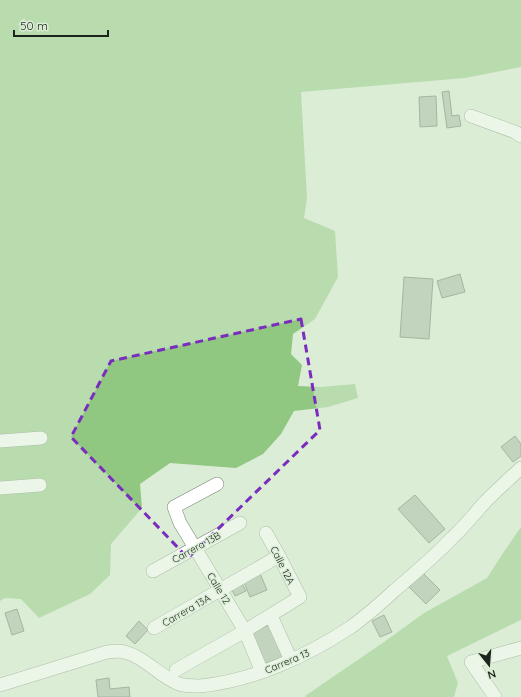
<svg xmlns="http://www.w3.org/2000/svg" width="521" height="697" font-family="Quicksand,sans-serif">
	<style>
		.green { fill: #90c781 }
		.building { fill: #a4b59f; stroke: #63735f }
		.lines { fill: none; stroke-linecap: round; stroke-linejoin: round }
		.street-casing { stroke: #748570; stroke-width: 14 }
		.street { stroke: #fff; stroke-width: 13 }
		.marked { fill: none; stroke: #7b2cbf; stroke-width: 3; stroke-dasharray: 8 5; stroke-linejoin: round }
		.labels { text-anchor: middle; stroke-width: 3; stroke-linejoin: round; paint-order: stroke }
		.street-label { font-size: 10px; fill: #1d241c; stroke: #dbedd6 }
	</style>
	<rect width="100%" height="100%" fill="#dbedd6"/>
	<!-- green -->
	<path class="green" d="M0,0H521V67L465,78L301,92L307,198L304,218L335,231L338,277L315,319L293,334L291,354L302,365L298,386L321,387L355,384L358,398L328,407L294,411L281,434L263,454L236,468L170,463L140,484L142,508L111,544L110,575L90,594L39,618L21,599L5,598L0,601Z
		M521,527V620L447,656L458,683L454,697H306L305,696L384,642L424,613L487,578L503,553Z"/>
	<!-- building -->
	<path class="building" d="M449,91L452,116L459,115L461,126L447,128L442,92Z
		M436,96L437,126L420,127L419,97Z
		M460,274L465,292L442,298L437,281Z
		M404,277L433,279L429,339L400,337Z
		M515,436L521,444V456L513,462L501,447Z
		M415,495L445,529L429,543L398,509Z
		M259,571L267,590L250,597L242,578Z
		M423,573L440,590L426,604L409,587Z
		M240,581L246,591L235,596L230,586Z
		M17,609L24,631L12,635L5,613Z
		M384,615L392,632L380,637L372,621Z
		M139,621L148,630L135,644L126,636Z
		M273,624L284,657L263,664L252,631Z
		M109,678L110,689L129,687L130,697H98L96,680Z"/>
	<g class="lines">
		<defs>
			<path id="street" d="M471,116L515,132L521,136
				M0,441L41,438
				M217,484L174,507L180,523L245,631L262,672
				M0,488L40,485
				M153,571L240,523
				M271,616L291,660
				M154,628L279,556
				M176,670L245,631L300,597L279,556L266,533
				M0,685L107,652C110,652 115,651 118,651C142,653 158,676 179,684C185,686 194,686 200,686C253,681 307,656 351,627C366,616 381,603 395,590C415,573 435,556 453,537C465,526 475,513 486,501C497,490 509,479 521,468
				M495,697L471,662L521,648"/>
		</defs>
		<!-- street casing -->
		<use href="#street" class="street-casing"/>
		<!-- street -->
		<use href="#street" class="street"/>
	</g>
	<!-- marked area -->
	<path d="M0 0H521V697H0ZM301,319L320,430L188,558L71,437L111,361Z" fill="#dbedd6" fill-opacity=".55" fill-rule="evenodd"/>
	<path class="marked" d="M301,319L320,430L188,558L71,437L111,361Z"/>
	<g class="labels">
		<!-- street labels -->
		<g class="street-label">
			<text transform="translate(196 547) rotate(-29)" y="4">Carrera 13B</text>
			<text transform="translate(283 565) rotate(63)" y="4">Calle 12A</text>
			<text transform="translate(219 588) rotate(59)" y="4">Calle 12</text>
			<text transform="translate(186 610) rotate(-30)" y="4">Carrera 13A</text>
			<text transform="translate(287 661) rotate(-23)" y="4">Carrera 13</text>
		</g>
	</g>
	<!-- north arrow -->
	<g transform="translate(489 665) rotate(163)" stroke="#dbedd6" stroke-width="3" paint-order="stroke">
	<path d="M0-3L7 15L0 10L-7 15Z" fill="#1d241c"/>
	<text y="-6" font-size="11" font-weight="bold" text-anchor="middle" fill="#1d241c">N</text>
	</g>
	<!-- scale -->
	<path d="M14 30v6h94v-6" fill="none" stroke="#1d241c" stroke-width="2"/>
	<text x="20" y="30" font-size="12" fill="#1d241c" stroke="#dbedd6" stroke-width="3" paint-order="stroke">50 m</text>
</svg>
